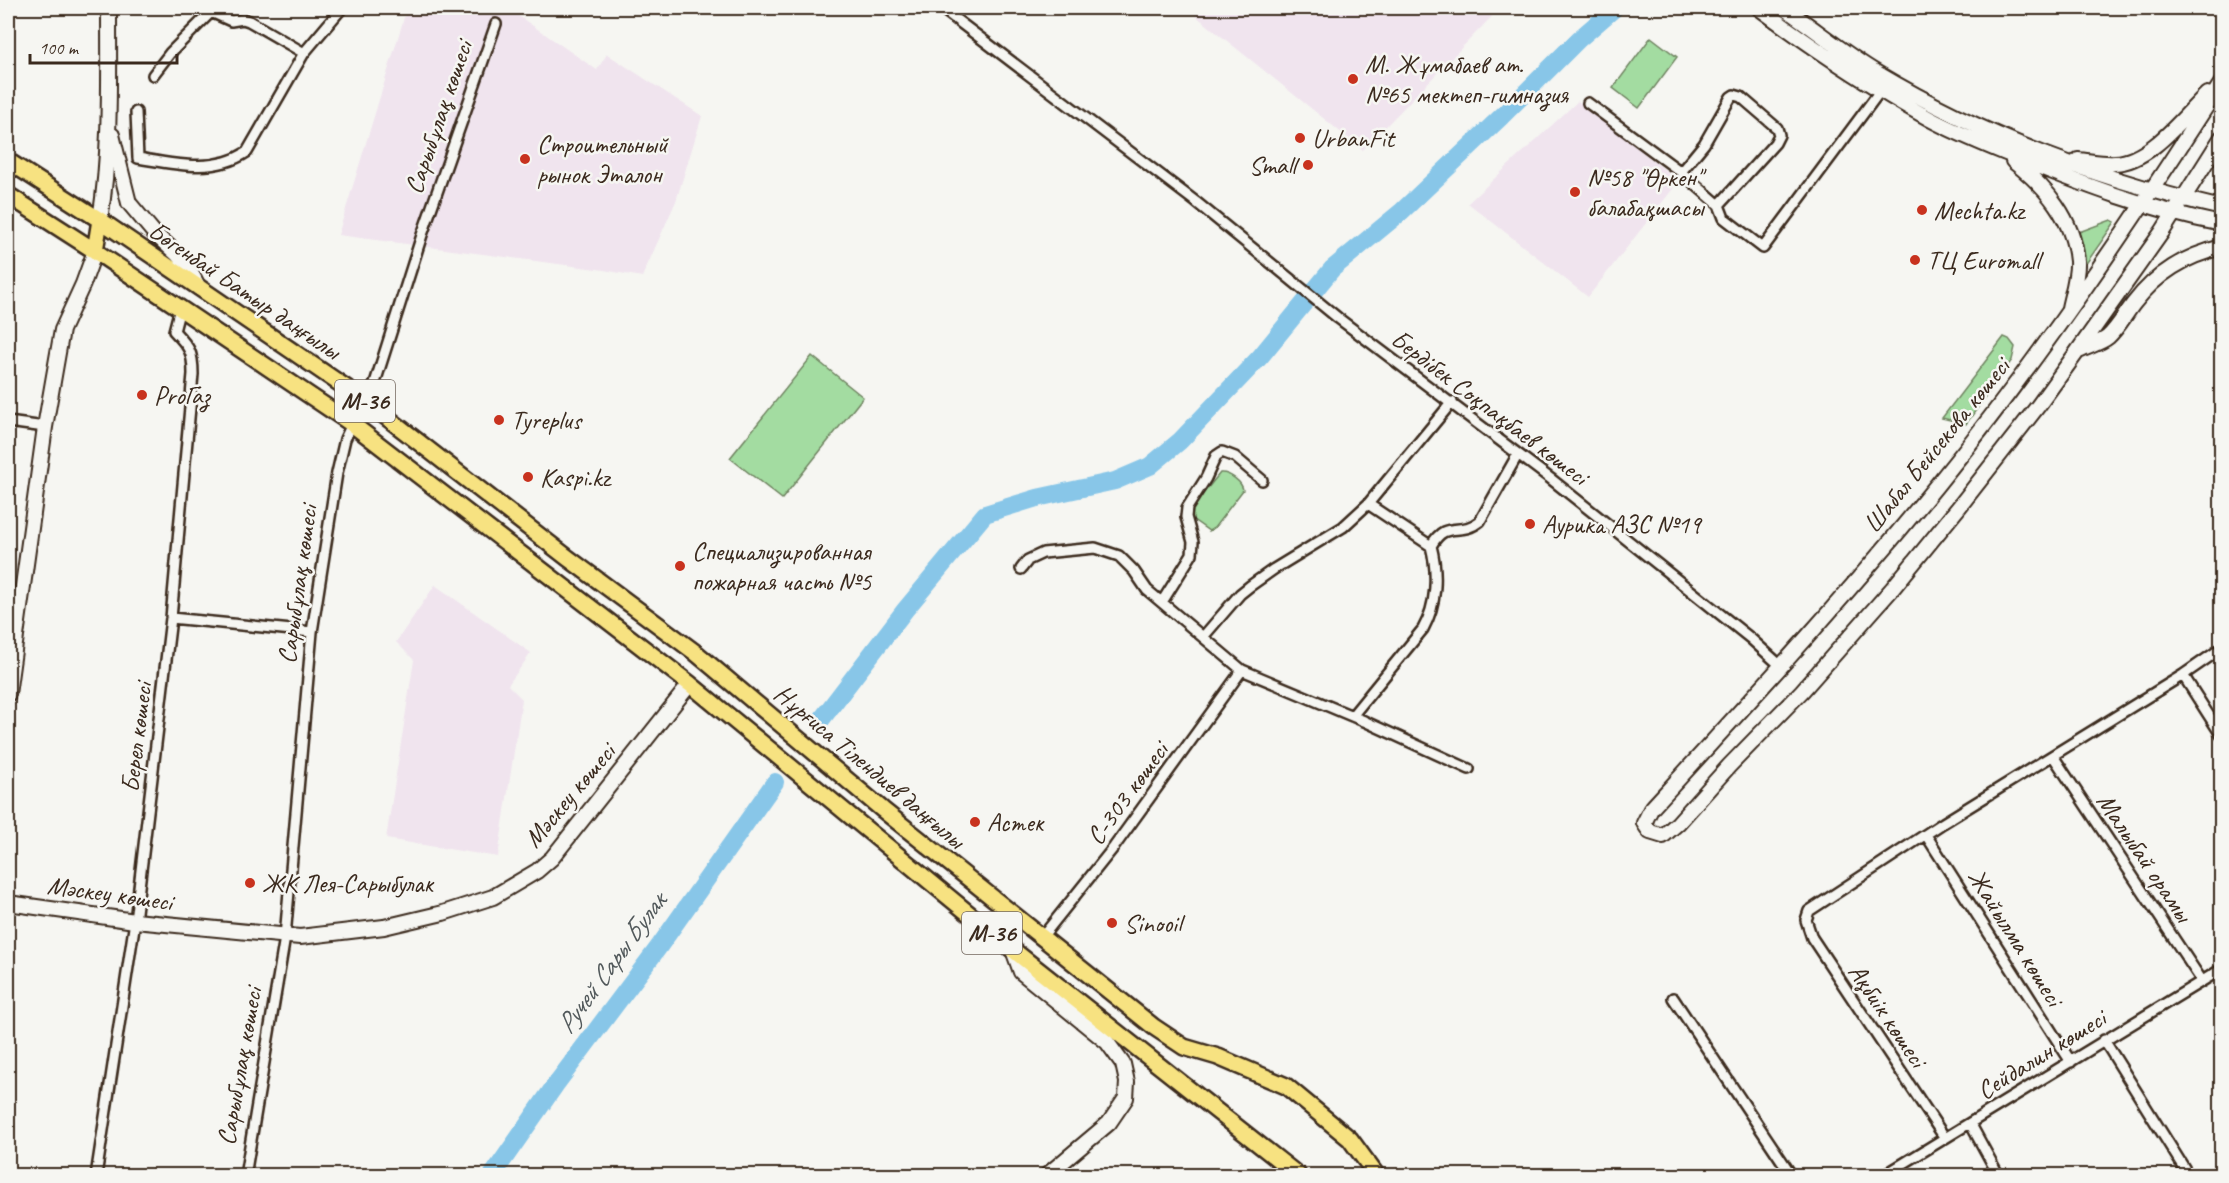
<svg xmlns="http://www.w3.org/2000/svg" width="2229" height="1183" font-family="Caveat,sans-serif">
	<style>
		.built { fill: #f0e4ee }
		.green { fill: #a3dca1; stroke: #6f8360; stroke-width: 1.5 }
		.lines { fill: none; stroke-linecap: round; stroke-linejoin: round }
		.river { stroke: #88c6e8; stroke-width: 18 }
		.street-casing { stroke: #3b2a1e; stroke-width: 14 }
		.secondary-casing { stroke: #3b2a1e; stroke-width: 18 }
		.primary-casing { stroke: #3b2a1e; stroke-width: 20 }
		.street { stroke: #f6f6f2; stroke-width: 9 }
		.secondary { stroke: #f6f6f2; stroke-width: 14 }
		.primary { stroke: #f7e281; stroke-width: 15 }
		.poi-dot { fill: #c8321e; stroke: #f6f6f2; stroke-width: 2 }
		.labels { text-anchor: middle; stroke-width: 5; stroke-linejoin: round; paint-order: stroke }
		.shield { fill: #f6f6f2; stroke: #73675e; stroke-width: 1.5 }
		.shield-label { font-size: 24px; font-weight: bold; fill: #3b2a1e }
		.poi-label { font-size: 26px; fill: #3b2a1e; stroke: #f6f6f2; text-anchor: start }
		.street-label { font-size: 26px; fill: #3b2a1e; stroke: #f6f6f2 }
		.water-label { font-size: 27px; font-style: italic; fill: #52595b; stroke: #f6f6f2 }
	</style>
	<rect width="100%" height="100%" fill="#f6f6f2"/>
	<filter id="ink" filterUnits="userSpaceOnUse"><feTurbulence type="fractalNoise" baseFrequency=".0167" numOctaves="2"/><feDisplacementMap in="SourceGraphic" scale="12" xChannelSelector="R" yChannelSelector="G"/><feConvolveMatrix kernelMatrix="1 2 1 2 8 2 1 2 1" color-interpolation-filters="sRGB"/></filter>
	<g filter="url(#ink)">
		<!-- built -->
		<path class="built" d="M407,8H507L597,70L607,54L702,116L676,201L642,277L604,270L338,235Z
			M1186,8H1500L1363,150Z
			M1578,101L1679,181L1588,297L1468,203Z
			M435,585L531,653L508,685L522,699L498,857L386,839L414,660L396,642Z"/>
		<!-- green -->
		<path class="green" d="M1651,37L1677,57L1639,108L1613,88Z
			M2111,220L2115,222L2085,265L2079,232Z
			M2004,337L2009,339L2015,347L2012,360L1966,424L1942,418Z
			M812,356L863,397L782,499L730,458Z
			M1220,473C1229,472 1242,482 1243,490L1214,528L1209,531L1192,519L1189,511Z"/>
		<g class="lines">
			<!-- river -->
			<path class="river" d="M821,720L905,610L985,514L1037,498L1115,481L1150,466L1180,441L1260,357L1332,269L1401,212L1501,117L1579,39L1615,8
				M492,1176L556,1084L658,948L775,782"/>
			<defs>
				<path id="street" d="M941,8L1196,202L1338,318L1551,479L1750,638L1782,667
					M153,75L170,53L211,12L231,21L243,19L249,21L304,53
					M1588,103L1681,172L1719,205L1724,218L1763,248L1883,87
					M136,112L138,158C174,164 214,174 247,152L304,53L342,8
					M1681,172L1704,144L1731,97L1734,95L1741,97L1777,128L1779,135L1775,143L1719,205
					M367,402L375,383L422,235L496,24
					M8,422L45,427
					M1431,546C1447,518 1459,538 1480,521L1518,454
					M1021,569L1028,560L1043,553L1095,548L1119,556L1134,571L1147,590L1242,670L1364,721L1469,769
					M1162,602L1192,554L1193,542L1186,517L1187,508L1206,478L1216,456L1222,452L1235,457L1262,480
					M171,618L312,632
					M1203,637L1240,594L1250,586L1274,569L1343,527L1368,504L1452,402
					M2183,675L2222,736
					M1352,716L1423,629C1437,604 1438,573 1431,546L1368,504
					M2053,756L2202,981
					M1926,835L2071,1062
					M1042,937L1114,847L1242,670
					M1673,998L1792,1176
					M2104,1040L2189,1176
					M1970,1123L1999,1176
					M1945,1138L1812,938L1806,920L1809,911L1943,823L2183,675L2222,648
					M96,1176L135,921L171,618L193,374C193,351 189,347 174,331L180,308
					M245,1176L285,937L312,632L337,473L345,439L352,424
					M1883,1176L2222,969"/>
				<path id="secondary" d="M1759,8C1814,49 1870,86 1930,119C1958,134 1989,146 2018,158C2084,185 2151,210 2222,224
					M1784,8C1815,29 1845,54 1877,73C1984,137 2101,180 2222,208
					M2222,82C2133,221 2041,357 1937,485C1846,597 1748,703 1651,809L1644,823L1650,832L1663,836L1678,823L1729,766L1802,691L1892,589L1959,507L2038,406L2077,352L2162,232L2222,137
					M112,135L129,203L155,234L177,254L189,269L199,288
					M2078,160C2090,161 2103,164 2115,163C2150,162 2183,117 2207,94
					M2013,161C2046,187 2073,218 2077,261C2078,276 2072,293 2069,308
					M100,220C111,150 109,78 109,8
					M2079,351C2088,346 2101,343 2108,337C2118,328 2126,313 2134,303C2157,273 2185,256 2222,247
					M8,694L45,427L62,330L83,284L95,251
					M8,903L135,921L300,937L384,927L443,913L493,897L537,871L552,858L690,684
					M1013,950L1021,972L1107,1042L1123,1064L1127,1082L1126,1098L1109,1123L1046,1176"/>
				<path id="primary" d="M8,161L100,220L367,402L568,558L696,653L883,810L1154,1027L1184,1047L1218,1057L1286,1086L1350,1139L1377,1176
					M8,195L95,251L352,424L690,684L1013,950L1299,1176
					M95,251L100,220"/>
			</defs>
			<!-- street casing -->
			<use href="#street" class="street-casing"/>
			<!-- secondary casing -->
			<use href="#secondary" class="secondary-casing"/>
			<!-- primary casing -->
			<use href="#primary" class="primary-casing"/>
			<!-- street -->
			<use href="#street" class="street"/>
			<!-- secondary -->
			<use href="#secondary" class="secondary"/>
			<!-- primary -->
			<use href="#primary" class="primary"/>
		</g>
	</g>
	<!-- markers -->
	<g class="poi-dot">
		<circle cx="1353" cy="79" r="6"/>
		<circle cx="1300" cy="138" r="6"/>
		<circle cx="525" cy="159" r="6"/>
		<circle cx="1308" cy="165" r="6"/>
		<circle cx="1575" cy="192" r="6"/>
		<circle cx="1922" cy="210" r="6"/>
		<circle cx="1915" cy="260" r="6"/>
		<circle cx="142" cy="395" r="6"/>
		<circle cx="499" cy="420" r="6"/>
		<circle cx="528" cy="477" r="6"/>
		<circle cx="1530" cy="524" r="6"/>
		<circle cx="680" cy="566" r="6"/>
		<circle cx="975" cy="822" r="6"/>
		<circle cx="250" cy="883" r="6"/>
		<circle cx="1112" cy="923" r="6"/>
	</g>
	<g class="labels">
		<!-- shield labels -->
		<g class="shield">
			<rect x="335" y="380" width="60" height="42" rx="4.5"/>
			<rect x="962" y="912" width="60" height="42" rx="4.5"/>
		</g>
		<g class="shield-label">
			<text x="365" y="409">M-36</text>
			<text x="992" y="941">M-36</text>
		</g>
		<!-- poi labels -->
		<g class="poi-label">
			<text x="1365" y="73">М. Жұмабаев ат.<tspan x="1365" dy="30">№65 мектеп-гимназия</tspan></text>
			<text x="1312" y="147">UrbanFit</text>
			<text x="537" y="153">Строительный<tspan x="537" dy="30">рынок Эталон</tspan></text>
			<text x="1296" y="174" text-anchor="end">Small</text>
			<text x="1587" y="186">№58 "Өркен"<tspan x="1587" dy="30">балабақшасы</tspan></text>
			<text x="1934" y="219">Mechta.kz</text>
			<text x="1927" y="269">ТЦ Euromall</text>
			<text x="154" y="404">ProГаз</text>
			<text x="511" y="429">Tyreplus</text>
			<text x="540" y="486">Kaspi.kz</text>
			<text x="1542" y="533">Аурика АЗС №19</text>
			<text x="692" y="560">Специализированная<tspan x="692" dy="30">пожарная часть №5</tspan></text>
			<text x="987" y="831">Астек</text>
			<text x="262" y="892">ЖК Лея-Сарыбулак</text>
			<text x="1124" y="932">Sinooil</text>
		</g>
		<!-- street labels -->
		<g class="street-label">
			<text transform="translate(438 117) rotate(-71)" y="9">Сарыбұлақ көшесі</text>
			<text transform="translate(245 290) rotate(34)" y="9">Бөгенбай Батыр даңғылы</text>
			<text transform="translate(1490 407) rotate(37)" y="9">Бердібек Соқпақбаев көшесі</text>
			<text transform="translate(1936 445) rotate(-51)" y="9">Шабал Бейсекова көшесі</text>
			<text transform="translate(297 584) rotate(-82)" y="9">Сарыбұлақ көшесі</text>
			<text transform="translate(136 737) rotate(-83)" y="9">Берел көшесі</text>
			<text transform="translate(870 766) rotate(40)" y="9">Нұрғиса Тілендиев даңғылы</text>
			<text transform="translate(1127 793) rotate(-54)" y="9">С-303 көшесі</text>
			<text transform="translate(569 795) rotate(-50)" y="9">Мәскеу көшесі</text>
			<text transform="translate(2145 857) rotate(56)" y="9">Малыбай орамы</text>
			<text transform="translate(110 893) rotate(8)" y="9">Мәскеу көшесі</text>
			<text transform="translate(2016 937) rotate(58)" y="9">Жайылма көшесі</text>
			<text transform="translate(1888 1015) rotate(56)" y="9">Ақбиік көшесі</text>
			<text transform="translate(2041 1054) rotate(-32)" y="9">Сейдалин көшесі</text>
			<text transform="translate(239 1066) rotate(-80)" y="9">Сарыбұлақ көшесі</text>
		</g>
		<!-- water labels -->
		<g class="water-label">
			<text transform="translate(611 963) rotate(-54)" y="9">Ручей Сары Булак</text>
		</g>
	</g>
	<!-- margin -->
	<rect width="2229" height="1183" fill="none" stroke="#f6f6f2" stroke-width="30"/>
	<rect x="15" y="15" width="2199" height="1153" fill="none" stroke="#3b2a1e" stroke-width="2" filter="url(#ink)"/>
	<!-- scale -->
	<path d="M30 54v9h147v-9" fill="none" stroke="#3b2a1e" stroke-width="3"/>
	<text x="39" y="54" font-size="18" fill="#3b2a1e" stroke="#f6f6f2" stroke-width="4.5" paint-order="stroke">100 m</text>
</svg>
